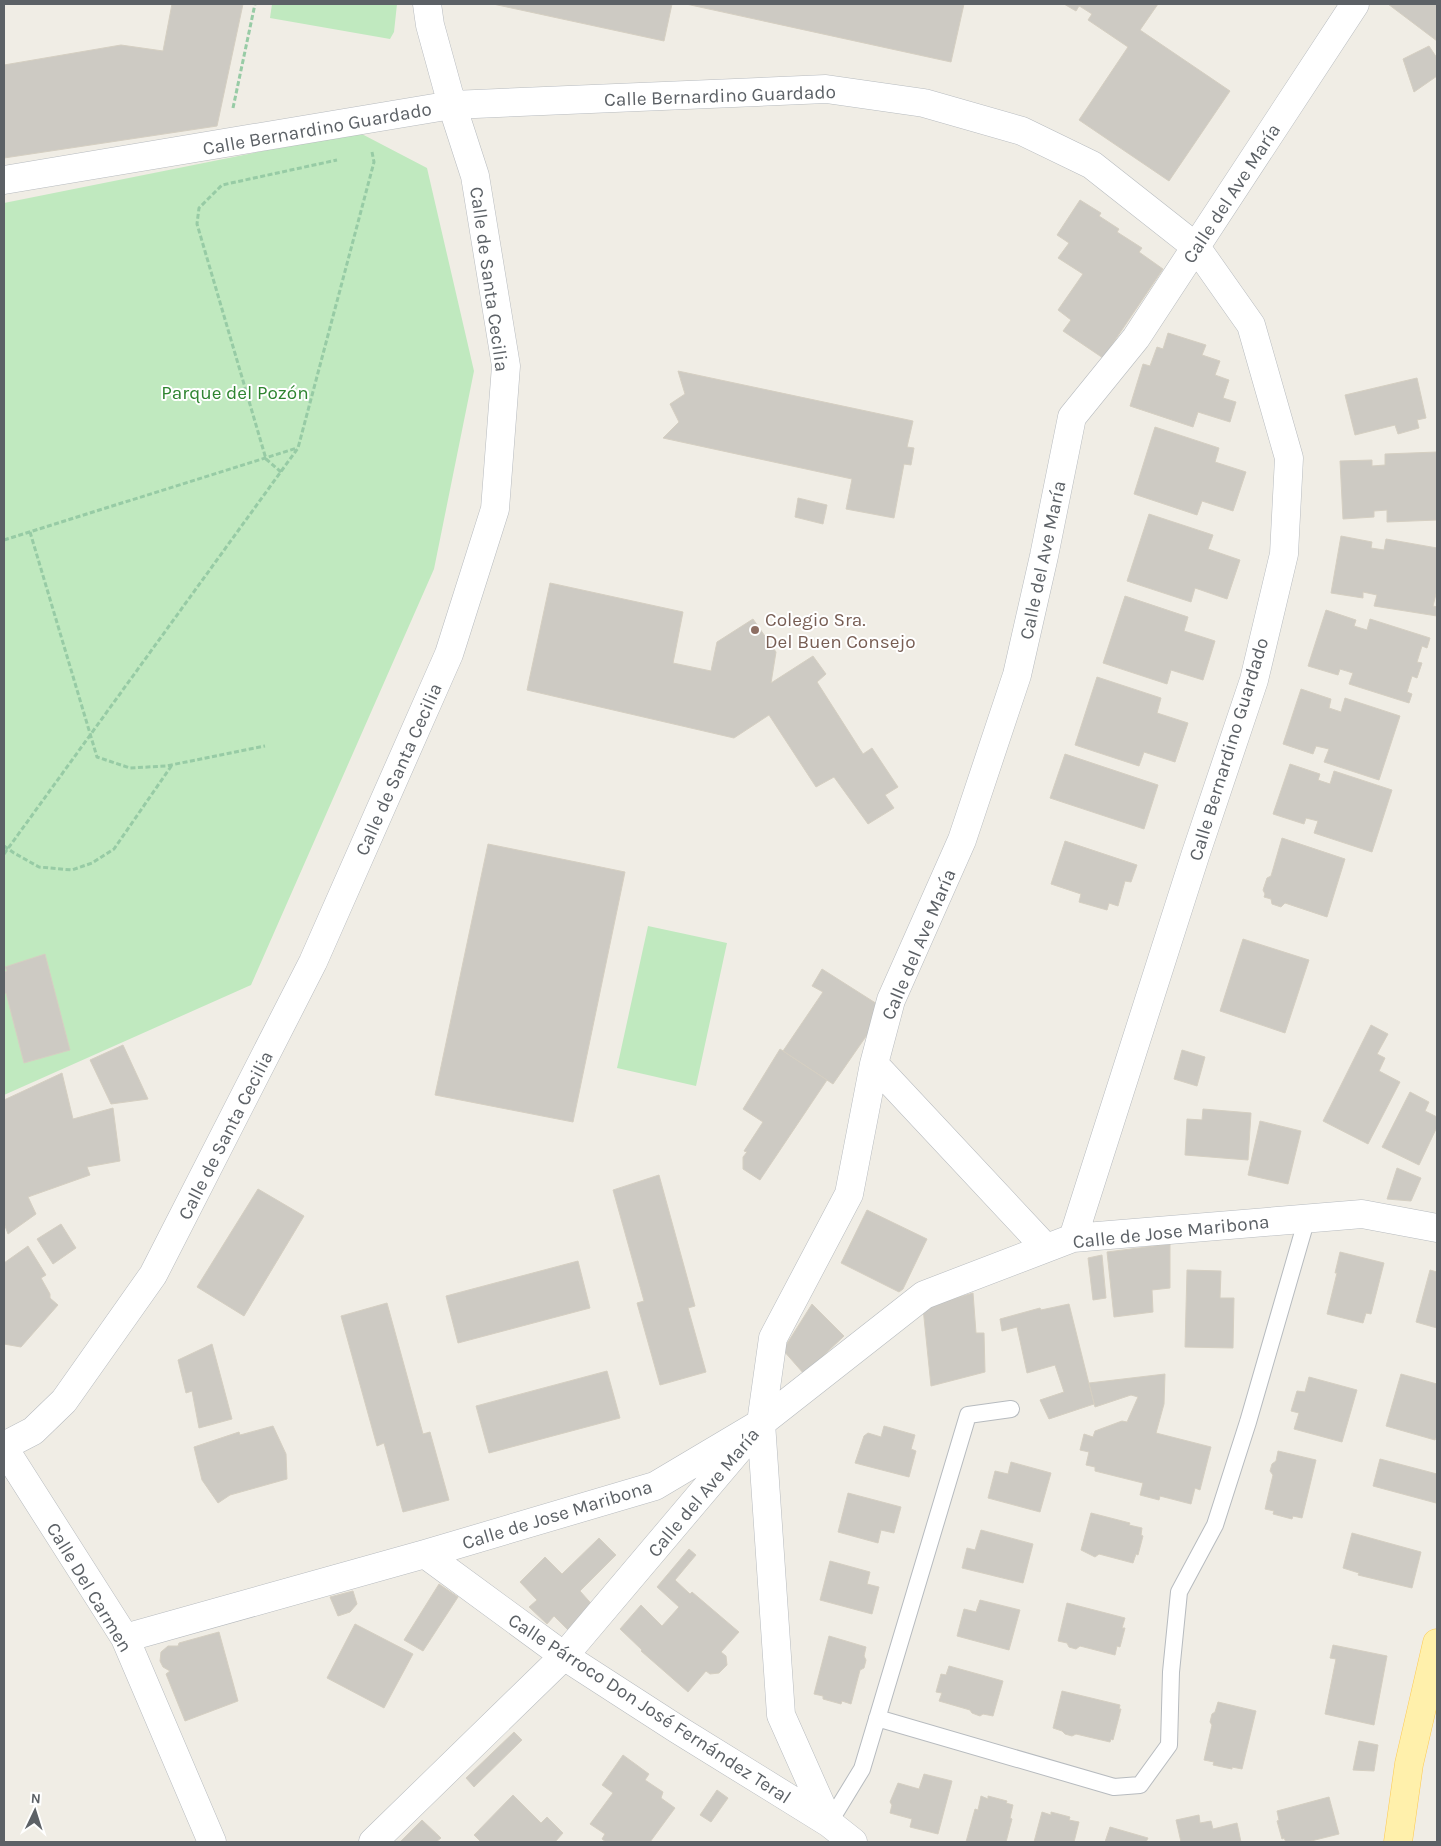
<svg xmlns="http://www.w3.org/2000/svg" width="1441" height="1846" font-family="Karla,sans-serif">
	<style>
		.green { fill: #c0e9bf }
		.building { fill: #cdcac3; stroke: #d5cfc2 }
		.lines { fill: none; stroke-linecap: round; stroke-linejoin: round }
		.service-casing { stroke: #b7bbbf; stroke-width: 18 }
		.minor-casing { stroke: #b7bbbf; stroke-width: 29 }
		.primary-casing { stroke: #fdc951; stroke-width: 29 }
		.path { stroke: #97cba5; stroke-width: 3; stroke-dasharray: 5 2.5; stroke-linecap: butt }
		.service { stroke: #fff; stroke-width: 16 }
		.minor { stroke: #fff; stroke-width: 28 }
		.primary { stroke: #fff0ab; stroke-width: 28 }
		.education-dot { fill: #8d6e63; stroke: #fff; stroke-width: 2 }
		.labels { text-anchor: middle; stroke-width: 4; stroke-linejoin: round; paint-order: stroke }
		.street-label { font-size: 19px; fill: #5c6166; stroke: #fff }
		.park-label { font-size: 19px; fill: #2e8430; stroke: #fff }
		.education-label { font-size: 19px; fill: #785e54; stroke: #fff; text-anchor: start }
	</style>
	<rect width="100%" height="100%" fill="#f0ede5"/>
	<!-- green -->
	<path class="green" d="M272,4H397L394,32L390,39L270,18Z
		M358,132L427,168L474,371L434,569L251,985L4,1095V203Z
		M648,926L727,943L696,1086L617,1068Z"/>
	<!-- building -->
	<path class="building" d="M172,4H243L217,126L4,158V65L121,45L163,51Z
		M493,4H672L664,41Z
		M686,4H964L951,62Z
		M1064,4H1158L1140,30L1230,91L1169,181L1079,120L1128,47L1088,20L1092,14L1081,7L1079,6L1076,11Z
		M1388,4H1437V41Z
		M1429,46L1437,58V76L1414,92L1403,59Z
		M1080,200L1101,213L1099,216L1119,229L1117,232L1142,248L1139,252L1163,269L1103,358L1063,331L1071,320L1058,310L1083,274L1058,258L1069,243L1057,235Z
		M1168,333L1206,345L1202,355L1220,361L1215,375L1229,380L1223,398L1236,402L1230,422L1198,412L1193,427L1130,406L1143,364L1150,366L1157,347L1163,349Z
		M678,371L913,421L907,447L914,448L911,465L904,464L894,518L846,509L852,479L663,438L679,422L670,404L685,394Z
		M1417,378L1426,418L1417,420L1419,428L1398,434L1395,425L1355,435L1345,395Z
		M1155,427L1219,448L1215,462L1246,472L1233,511L1202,501L1197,515L1134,494Z
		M1437,452V520L1387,522V510L1374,511V517L1343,519L1340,461L1372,460V466L1385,465V454Z
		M798,498L827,505L823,524L795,517Z
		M1149,514L1213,535L1208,549L1240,560L1227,599L1195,588L1191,602L1127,581Z
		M1341,536L1372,542L1371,548L1384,550L1386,539L1437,548V590L1433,606L1437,607V616L1374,606L1377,595L1363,592V598L1331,593Z
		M550,583L683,612L673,663L711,671L717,642L753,619L776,652L771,683L813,656L826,674L817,682L863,754L872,748L898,787L885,795L894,808L868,824L834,777L816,787L769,715L734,738L527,690Z
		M1125,596L1188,617L1184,631L1215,641L1203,680L1171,670L1167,684L1103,663Z
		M1326,610L1356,620L1354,626L1367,630L1370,619L1430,638L1427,648L1422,646L1417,662L1422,663L1417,678L1412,676L1407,692L1412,694L1409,703L1349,684L1353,673L1340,669L1338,675L1308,666Z
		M1097,677L1161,698L1157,713L1188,723L1175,762L1144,752L1139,766L1075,745Z
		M1301,689L1331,699L1329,708L1341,712L1345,698L1400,716L1379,780L1324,762L1329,749L1316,746L1313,754L1283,744Z
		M1065,754L1158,785L1144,829L1050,798Z
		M1290,764L1320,774L1318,780L1330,784L1334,771L1392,790L1372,852L1314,833L1318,821L1306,818L1304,824L1273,814Z
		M1282,838L1345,859L1327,917L1285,903L1281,907L1272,904L1271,899L1264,897L1265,894L1263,890L1267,878L1271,876Z
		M1065,841L1137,865L1131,882L1125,881L1118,906L1109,903L1107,910L1079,902L1081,894L1051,884Z
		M488,844L625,872L573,1122L435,1095Z
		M1243,939L1309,960L1285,1033L1220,1011Z
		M45,954L70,1050L24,1063L6,993L4,994V972L7,971L5,967Z
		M822,969L885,1009L833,1084L783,1051L823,992L812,986Z
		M1371,1025L1388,1034L1377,1054L1385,1058L1379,1071L1400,1082L1368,1144L1323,1121Z
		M123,1045L148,1099L111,1104L90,1060Z
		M780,1049L827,1080L760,1180L743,1169V1157L747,1152L744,1151L763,1122L743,1109Z
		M1182,1050L1205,1057L1197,1086L1174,1079Z
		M62,1073L73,1119L113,1108L120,1161L87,1167L90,1175L28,1197L36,1214L8,1234L4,1223V1100Z
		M1410,1092L1429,1102L1425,1111L1437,1117V1127L1419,1165L1382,1147Z
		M1203,1109L1251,1113L1248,1160L1185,1155L1187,1119L1202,1120Z
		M1260,1121L1301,1131L1288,1184L1248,1175Z
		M1397,1168L1421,1178L1411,1201L1387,1199Z
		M659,1175L695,1306L688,1308L706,1372L660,1385L637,1303L644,1301L613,1190Z
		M258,1189L304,1216L244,1316L197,1287Z
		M867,1210L927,1239L903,1289L899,1292L841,1263Z
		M61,1224L76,1248L53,1264L37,1239Z
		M1170,1244V1288L1152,1290L1153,1312L1114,1317L1107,1252Z
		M28,1246L46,1275L41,1278L50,1294V1298L58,1305L21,1347L4,1344V1263Z
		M1340,1252L1384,1263L1371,1314L1366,1313L1363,1323L1327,1314L1337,1273H1335Z
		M1102,1255L1106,1298L1093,1300L1088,1258Z
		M578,1261L590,1308L458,1343L446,1296Z
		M1187,1270L1221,1271L1220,1298H1234L1233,1348L1185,1347Z
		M1430,1270L1437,1272V1328L1416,1322Z
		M973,1293L976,1333H984L985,1372L931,1386L923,1308Z
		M387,1303L423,1434L430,1432L449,1500L403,1512L384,1443L377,1446L341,1316Z
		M812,1304L844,1336L804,1374L783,1350Z
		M1069,1304L1094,1404L1049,1419L1040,1400L1064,1392L1055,1365L1027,1373L1017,1327L1002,1331L1000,1319L1040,1308L1041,1310Z
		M212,1344L232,1419L199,1428L192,1391L186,1393L178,1360Z
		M607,1371L620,1418L489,1453L476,1406Z
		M1165,1374L1164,1404L1156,1433L1211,1447L1200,1490L1195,1488L1191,1504L1160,1496L1159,1500L1140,1495L1143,1483L1095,1471V1467L1086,1465L1089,1452L1080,1450L1084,1434L1093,1437L1095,1431L1122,1421L1127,1422L1138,1397L1131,1395L1095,1407L1089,1383Z
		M1401,1374L1437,1384V1436L1435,1440L1386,1426Z
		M1309,1377L1357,1390L1342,1442L1294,1429L1299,1413L1291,1411L1297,1391L1305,1392Z
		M273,1426L286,1454L287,1479L230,1495L218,1503L202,1480L194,1447L239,1432L240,1435Z
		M884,1426L915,1435L911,1449L916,1451L909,1477L855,1463L864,1436L868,1433L881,1437Z
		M1278,1451L1316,1460L1302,1518L1293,1516L1292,1519L1273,1514L1274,1511L1265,1509L1273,1475L1270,1471L1272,1464L1276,1461Z
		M1380,1459L1437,1474L1436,1503L1373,1486Z
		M1011,1462L1051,1473L1040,1512L988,1498L995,1471L1008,1474Z
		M848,1493L901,1507L894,1533L881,1530L878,1543L838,1532Z
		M1091,1513L1130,1523L1129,1525L1142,1528L1141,1535L1143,1536L1138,1555L1136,1554L1133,1563L1099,1554L1095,1557L1081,1550Z
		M981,1530L1033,1544L1023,1583L962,1568L967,1548L975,1550Z
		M1352,1533L1421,1552L1412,1588L1358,1575L1359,1573L1343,1568Z
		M599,1538L616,1555L580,1591L596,1609L572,1634L554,1616L547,1624L529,1607L537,1600L520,1582L545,1557L562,1574Z
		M689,1549L696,1555L675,1580L690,1594L692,1592L739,1632L721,1652L726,1656L727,1665L719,1673L710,1674L706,1671L688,1692L641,1651L642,1650L620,1629L641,1605L662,1626L679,1607L657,1587Z
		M830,1561L870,1572L867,1584L879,1587L872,1614L820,1600Z
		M439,1584L458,1597L423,1651L404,1640Z
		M353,1591L357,1604L350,1612L338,1616L330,1597Z
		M980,1600L1020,1610L1009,1650L957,1636L964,1609L976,1612Z
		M1067,1603L1125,1618L1122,1628H1125L1120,1647L1117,1646L1115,1655L1080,1646L1076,1649L1069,1647L1067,1643L1058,1641Z
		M355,1624L413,1654L384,1708L327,1678Z
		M219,1632L238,1701L185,1721L166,1674L170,1671L163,1667L160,1661L161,1652L168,1646H178L179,1643Z
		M829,1636L866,1647L864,1656L866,1660L864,1668L860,1670L851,1704L842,1701L841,1704L823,1699V1696L814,1694Z
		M1333,1645L1387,1656L1374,1725L1325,1714L1336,1659L1330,1658Z
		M949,1666L1003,1681L993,1716L983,1714L980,1716L972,1713L970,1710L939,1701L942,1693L936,1692L941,1674L946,1675Z
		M1062,1691L1120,1705L1119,1709H1121L1113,1740L1111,1739L1110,1742L1076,1734L1072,1736L1065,1734L1062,1731L1053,1728Z
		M1218,1702L1256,1711L1242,1769L1232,1767V1769L1213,1765L1214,1762L1204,1760L1212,1725L1210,1722L1212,1714L1215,1712Z
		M514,1732L522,1740L474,1787L466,1778Z
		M1359,1741L1378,1745L1374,1771L1353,1770Z
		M623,1755L649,1774L645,1780L663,1792L661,1798L675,1808L650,1842H606L602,1839L605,1834L590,1824L613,1793L602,1785Z
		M924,1774L952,1781L938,1834L910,1827L912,1819L890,1813L892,1805L890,1802L898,1783L919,1789Z
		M717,1790L728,1798L711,1822L700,1815Z
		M513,1795L541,1823L547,1817L563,1833L555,1842H481L474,1835Z
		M981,1796L988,1799V1796L1007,1801L1006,1803L1013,1805L1010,1818L1012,1819L1006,1842H966L975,1809L978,1810Z
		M1329,1797L1339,1834L1307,1842H1286L1284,1838L1282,1839L1277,1821L1279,1820L1277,1811Z
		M1042,1812L1051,1815V1812L1070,1817L1069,1820L1079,1822L1074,1842H1034Z
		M1199,1815L1200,1823L1211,1821L1213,1829L1237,1823L1241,1842H1181L1176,1820Z
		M422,1820L441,1838L436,1842H400Z
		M1110,1827L1148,1838L1146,1842H1105Z"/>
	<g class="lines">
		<defs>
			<path id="service" d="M877,1718L1114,1787L1140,1785L1169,1745L1171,1672L1179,1592L1215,1525L1248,1422L1307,1218
				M829,1823L862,1769L968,1415L1011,1409"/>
			<path id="minor" d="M4,180L452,105L826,89L924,103L1022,131L1092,165L1196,247L1251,325L1289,458L1284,554L1254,680L1195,856L1073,1238
				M874,1064L1046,1248
				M761,1423L781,1715L829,1823L853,1842
				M4,1446L33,1431L64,1401L153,1275L313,962L449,654L495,509L506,366L475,176L452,105L430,25L427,4
				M4,1448L125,1638L212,1842
				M425,1554L564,1656L677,1729L829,1823
				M125,1638L425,1554L655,1486L761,1423L924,1295L1073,1238L1362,1214L1437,1228
				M373,1842L564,1656L761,1423L773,1338L849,1194L874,1064L891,1000L962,840L1017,675L1044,556L1072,417L1136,338L1355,4"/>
			<path id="primary" d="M1398,1842L1409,1764L1437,1643"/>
		</defs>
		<!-- service casing -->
		<use href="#service" class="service-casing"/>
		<!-- minor casing -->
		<use href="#minor" class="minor-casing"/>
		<!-- primary casing -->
		<use href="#primary" class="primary-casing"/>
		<!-- path -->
		<path class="path" d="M233,108L255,4
			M281,472L266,459L197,224L199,208L222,185L337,160
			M30,532L97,757L130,768L166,766L265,746
			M4,540L297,448
			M4,846L14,853L39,867L72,870L92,863L114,849L172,765
			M4,854L298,448L374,162L372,152"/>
		<!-- service -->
		<use href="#service" class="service"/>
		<!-- minor -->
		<use href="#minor" class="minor"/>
		<!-- primary -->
		<use href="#primary" class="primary"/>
	</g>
	<!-- markers -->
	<circle class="education-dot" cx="755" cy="630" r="5"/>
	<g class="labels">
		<!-- street labels -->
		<g class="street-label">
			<text transform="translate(720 95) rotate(-2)" y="7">Calle Bernardino Guardado</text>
			<text transform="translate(317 128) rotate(-10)" y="7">Calle Bernardino Guardado</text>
			<text transform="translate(1231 193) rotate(-57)" y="7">Calle del Ave María</text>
			<text transform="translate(490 279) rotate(82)" y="7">Calle de Santa Cecilia</text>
			<text transform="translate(1042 560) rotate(-78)" y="7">Calle del Ave María</text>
			<text transform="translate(1228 749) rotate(-73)" y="7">Calle Bernardino Guardado</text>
			<text transform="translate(398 769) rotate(-66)" y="7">Calle de Santa Cecilia</text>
			<text transform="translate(918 944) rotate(-67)" y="7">Calle del Ave María</text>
			<text transform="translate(225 1135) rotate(-63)" y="7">Calle de Santa Cecilia</text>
			<text transform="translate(1171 1231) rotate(-6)" y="7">Calle de Jose Maribona</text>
			<text transform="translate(703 1492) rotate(-50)" y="7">Calle del Ave María</text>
			<text transform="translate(557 1514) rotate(-17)" y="7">Calle de Jose Maribona</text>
			<text transform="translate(90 1587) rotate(59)" y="7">Calle Del Carmen</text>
			<text transform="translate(650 1708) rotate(33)" y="7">Calle Párroco Don José Fernández Teral</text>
		</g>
		<!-- park labels -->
		<g class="park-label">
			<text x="235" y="399">Parque del Pozón</text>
		</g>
		<!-- education labels -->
		<g class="education-label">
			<text x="765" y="626">Colegio Sra.<tspan x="765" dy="22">Del Buen Consejo</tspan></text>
		</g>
	</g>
	<!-- border -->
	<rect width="1441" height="1846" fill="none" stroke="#5c6166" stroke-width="10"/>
	<!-- north arrow -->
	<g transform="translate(35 1811) rotate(4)" stroke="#ffffff" stroke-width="4" paint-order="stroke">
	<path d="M0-4L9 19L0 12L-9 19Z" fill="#5c6166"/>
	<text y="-8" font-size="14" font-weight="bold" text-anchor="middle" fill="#5c6166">N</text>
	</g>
</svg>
